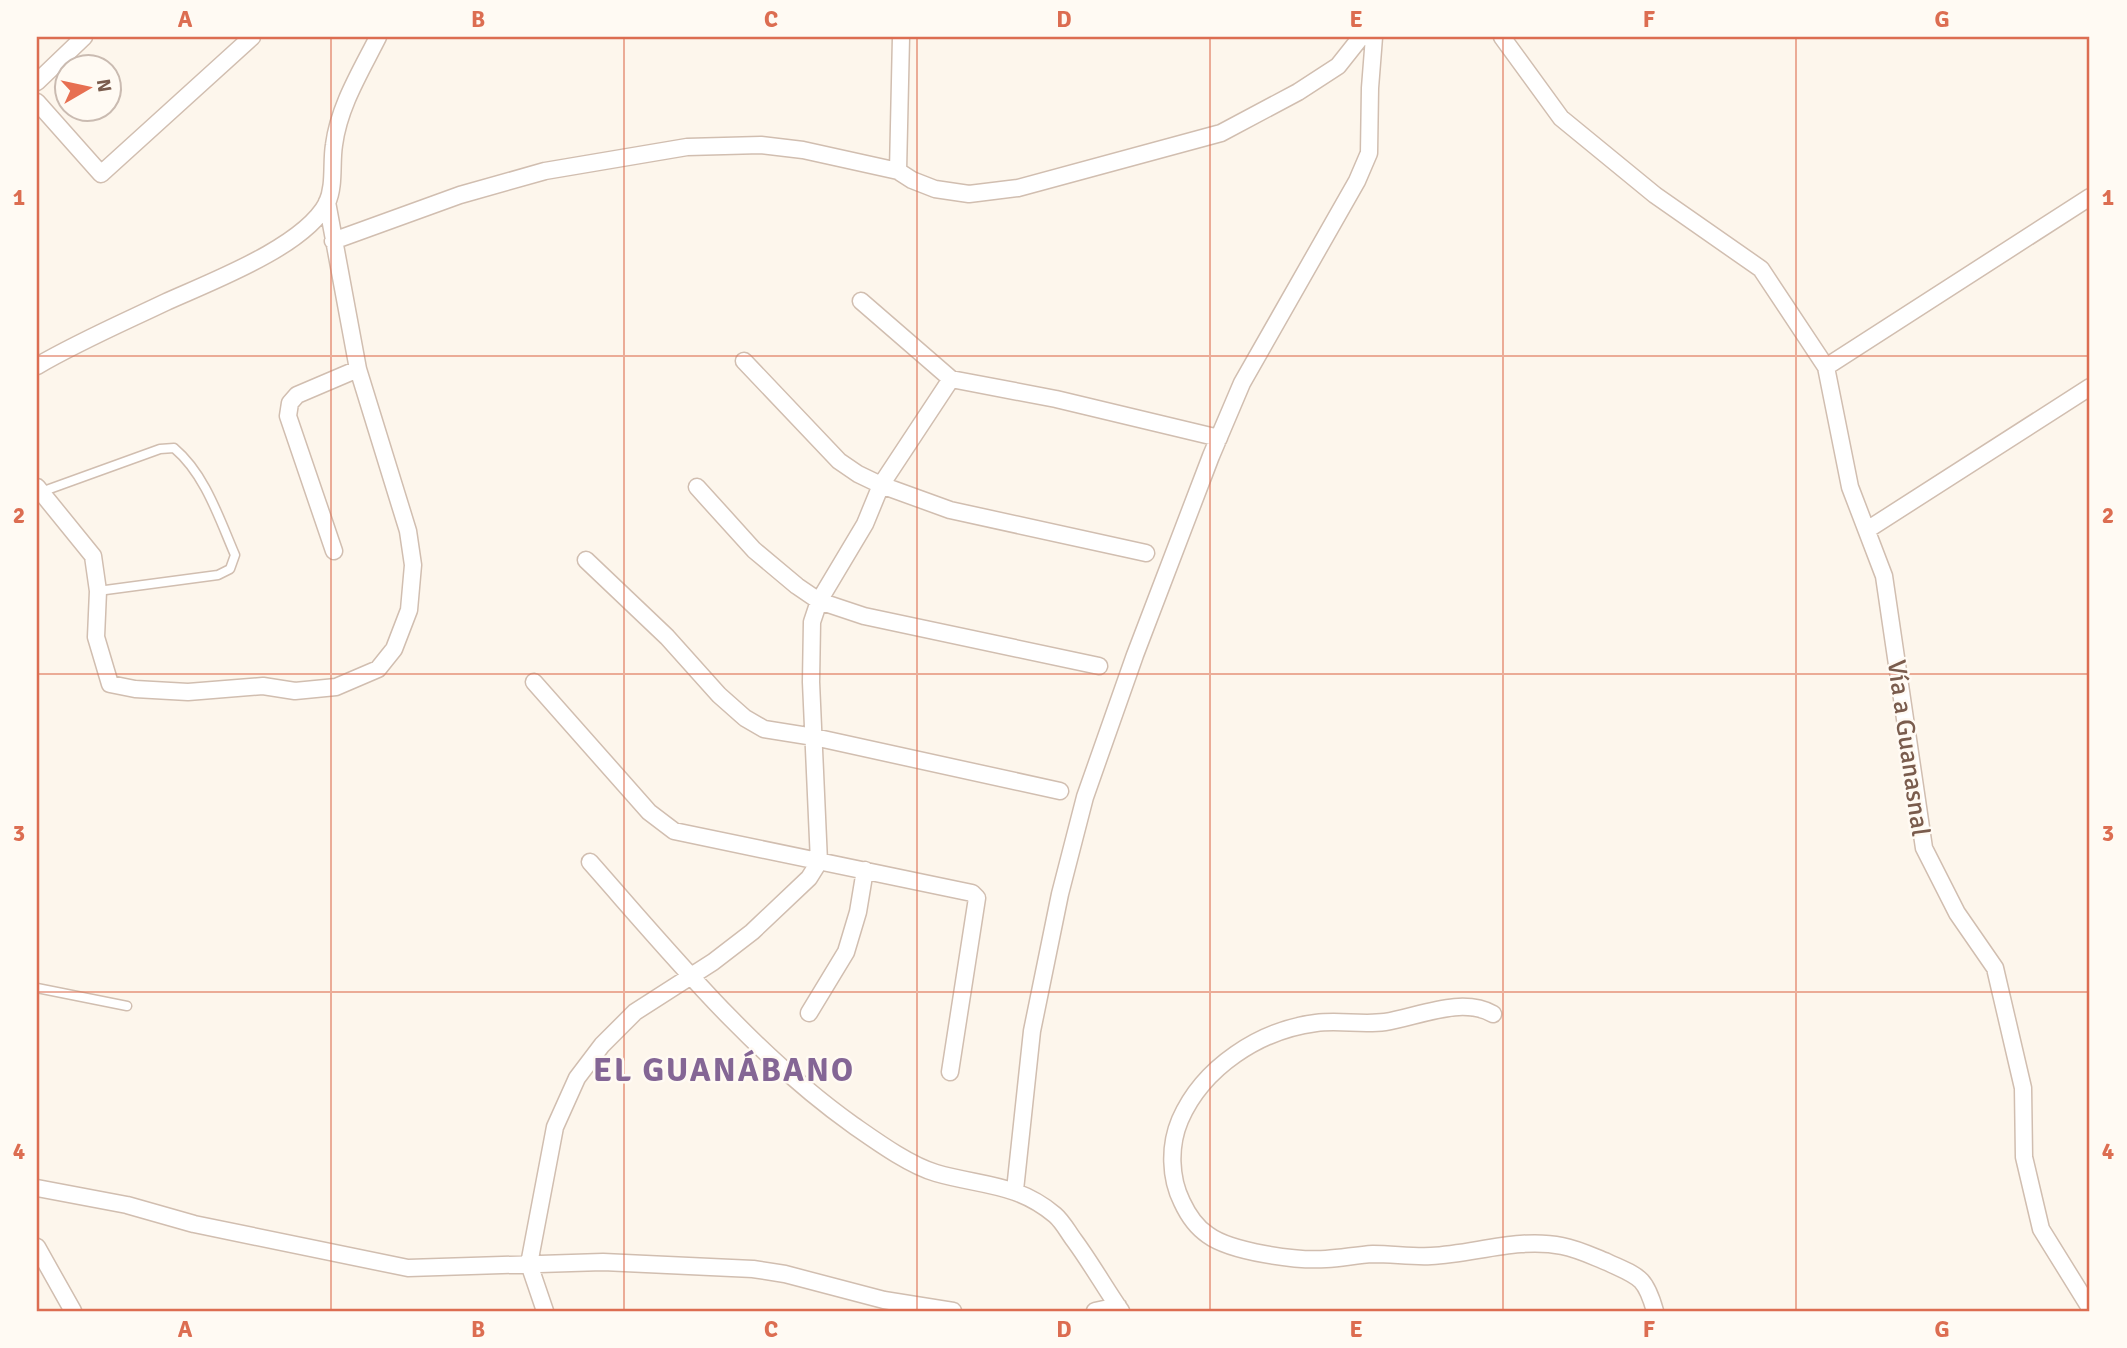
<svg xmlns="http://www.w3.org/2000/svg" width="2127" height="1348" font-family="Signika,sans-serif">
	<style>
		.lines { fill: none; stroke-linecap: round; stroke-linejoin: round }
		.lane-casing { stroke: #d1beb0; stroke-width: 11 }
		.street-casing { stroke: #d1beb0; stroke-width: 19 }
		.lane { stroke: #fff; stroke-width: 8 }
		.street { stroke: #fff; stroke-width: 16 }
		.grid { fill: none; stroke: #dc6d51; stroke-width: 2; stroke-opacity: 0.55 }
		.labels { text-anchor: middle; stroke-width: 5; stroke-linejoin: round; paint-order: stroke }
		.street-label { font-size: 26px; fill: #7a5c4d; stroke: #fffaf3 }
		.district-label { font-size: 33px; font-weight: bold; letter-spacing: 2px; fill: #846695; stroke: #fffaf3 }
		.neatline { fill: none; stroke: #dc6d51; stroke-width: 2.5 }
		.grid-label { font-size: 23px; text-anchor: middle; font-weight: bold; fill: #dc6d51 }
	</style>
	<rect width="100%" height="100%" fill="#fdf6ec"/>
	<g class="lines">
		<defs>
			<path id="lane" d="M41,492L160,449L174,448C205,474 219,518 235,555L230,569L218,575L98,591
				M37,988L127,1006"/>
			<path id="street" d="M901,37L898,171L912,180L935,189L969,194L1018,188L1221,133L1298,92L1338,66L1361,37
				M1502,37L1561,118L1655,195L1761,269L1826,367L1850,487L1884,576L1924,848L1957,913L1995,968L2023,1088L2024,1157L2041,1229L2090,1308
				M37,82L84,37
				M37,102L101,174L252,37
				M333,241L460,195L545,171L687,147L761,145L803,150L898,171
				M861,301L951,379L1056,399L1219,438
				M744,361L839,461L858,474L881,485L950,510L1146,553
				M37,366C78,342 122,323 166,302C210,282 304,247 327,203C335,185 331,164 334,145C339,106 361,71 378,37
				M1826,367L2090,197
				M37,487L93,556L98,591L96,637L110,684L135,689L188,692L263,686L295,691L336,687L378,669L394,649L409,610L413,565L408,531L358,369L327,202
				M697,487L754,550L797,586L819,601L864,616L1099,666
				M1867,530L2090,387
				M334,551L288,416L290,403L297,395L358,369
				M586,560L667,637L719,695L745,718L764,729L814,737L1060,791
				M534,682L649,812L674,831L972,893L977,898L950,1072
				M590,862C672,955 752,1053 853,1125C876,1141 909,1165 936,1173C981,1186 1017,1183 1055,1215C1063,1222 1068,1232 1074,1240C1091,1263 1105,1288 1121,1311
				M809,1013L846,952L858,912L865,870
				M1493,1014C1461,996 1418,1017 1385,1022C1362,1025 1338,1020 1316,1023C1260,1030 1203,1067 1180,1120C1169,1146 1170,1178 1182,1202C1188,1215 1196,1227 1208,1235C1231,1252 1297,1261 1326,1259C1342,1258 1357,1255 1373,1254C1393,1254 1412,1257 1431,1256C1474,1254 1519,1237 1562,1246C1578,1249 1592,1256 1607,1262C1639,1277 1645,1276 1655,1311
				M37,1188L127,1205L194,1224L408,1268L603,1262L753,1269L785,1274L884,1300L953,1311
				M1015,1190L1032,1031L1060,894L1085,797L1135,655L1211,456L1242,383L1357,181L1369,153L1370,88L1374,37
				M37,1247L73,1311
				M545,1311L529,1264L555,1127L577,1078L602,1045L635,1012L713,962L752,932L809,878L819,862L811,682L812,622L819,601L865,524L881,485L951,379
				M1095,1311L1118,1306"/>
		</defs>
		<!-- lane casing -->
		<use href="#lane" class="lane-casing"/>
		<!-- street casing -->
		<use href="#street" class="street-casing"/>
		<!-- lane -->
		<use href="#lane" class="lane"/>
		<!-- street -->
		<use href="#street" class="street"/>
	</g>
	<!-- grid -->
	<path class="grid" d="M331,37V1311M624,37V1311M917,37V1311M1210,37V1311M1503,37V1311M1796,37V1311M37,356H2090M37,674H2090M37,992H2090"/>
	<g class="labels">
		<!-- street labels -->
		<g class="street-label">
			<text transform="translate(1909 748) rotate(82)" y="9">Vía a Guanasnal</text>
		</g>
		<!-- district labels -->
		<g class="district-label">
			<text x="724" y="1081">EL GUANÁBANO</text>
		</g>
	</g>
	<!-- border -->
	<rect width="2127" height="1348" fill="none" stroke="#fffaf3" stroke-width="77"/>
	<!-- north arrow -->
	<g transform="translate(88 88) rotate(81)"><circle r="33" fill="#fffaf3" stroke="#cabbb1" stroke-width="2"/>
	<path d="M0-5L12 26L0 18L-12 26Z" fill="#e76f51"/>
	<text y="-10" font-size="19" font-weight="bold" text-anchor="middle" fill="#7a5c4d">N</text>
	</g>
	<rect x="38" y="38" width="2050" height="1272" class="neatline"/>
	<g class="grid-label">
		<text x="185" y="27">A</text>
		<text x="478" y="27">B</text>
		<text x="771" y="27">C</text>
		<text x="1064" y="27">D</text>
		<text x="1356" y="27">E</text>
		<text x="1649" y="27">F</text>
		<text x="1942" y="27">G</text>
		<text x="19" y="205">1</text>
		<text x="2108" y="205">1</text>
		<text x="19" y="523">2</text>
		<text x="2108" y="523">2</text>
		<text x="19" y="841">3</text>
		<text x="2108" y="841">3</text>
		<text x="19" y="1159">4</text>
		<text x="2108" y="1159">4</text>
		<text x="185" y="1337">A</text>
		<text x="478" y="1337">B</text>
		<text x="771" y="1337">C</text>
		<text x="1064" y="1337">D</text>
		<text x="1356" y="1337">E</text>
		<text x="1649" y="1337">F</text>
		<text x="1942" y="1337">G</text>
	</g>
</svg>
